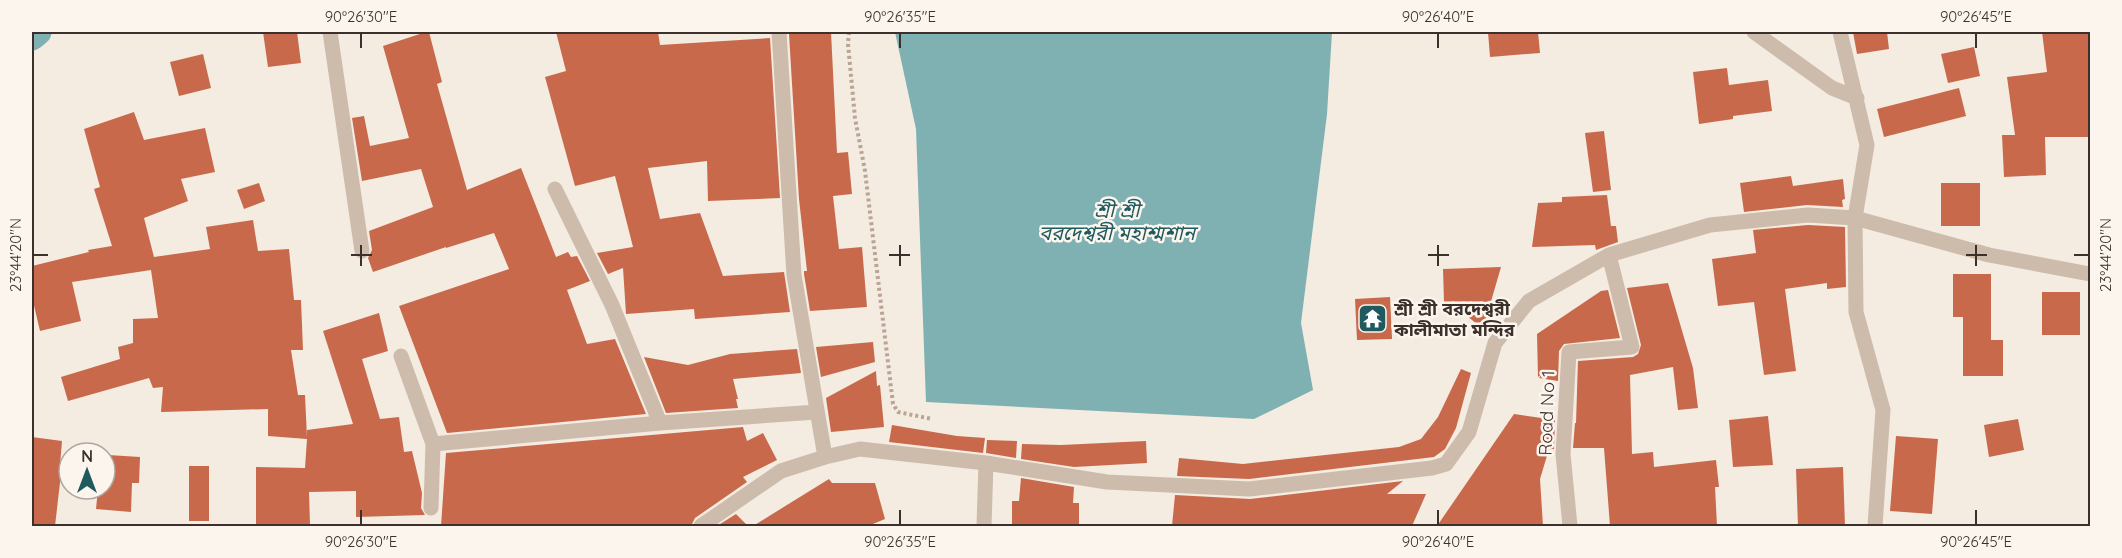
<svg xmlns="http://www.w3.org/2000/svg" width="2122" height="558" font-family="Quicksand,'Noto Sans Bengali',sans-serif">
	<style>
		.water { fill: #7fb0b2 }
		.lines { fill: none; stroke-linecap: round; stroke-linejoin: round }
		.canal { stroke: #7fb0b2; stroke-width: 27 }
		.building { fill: #c8694b }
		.path { stroke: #b9a596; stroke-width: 4; stroke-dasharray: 3 3; stroke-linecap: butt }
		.minor { stroke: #cdbbac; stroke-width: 15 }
		.ticks { fill: none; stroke: #3b302b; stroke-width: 2 }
		.labels { text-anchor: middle; stroke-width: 5; stroke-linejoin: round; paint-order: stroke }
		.poi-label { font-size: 18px; font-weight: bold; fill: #3b302b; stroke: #fbf5ee; text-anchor: start }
		.street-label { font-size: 18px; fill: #3b302b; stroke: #fbf5ee }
		.water-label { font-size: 20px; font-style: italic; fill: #1f5a5e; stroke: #fbf5ee }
		.neatline { fill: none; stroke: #3b302b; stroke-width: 2 }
		.ticks-label { font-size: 15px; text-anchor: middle; fill: #3b302b }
	</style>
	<rect width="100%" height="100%" fill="#f4ebe1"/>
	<!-- water -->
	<path class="water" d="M895,32H1332L1327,114L1301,323L1313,390L1254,419L926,402L916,129Z"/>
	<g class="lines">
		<!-- canal -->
		<path class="canal" d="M32,37L38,32"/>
	</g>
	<!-- building -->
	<path class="building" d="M263,32H297L301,63L268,67Z
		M426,32H429L442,82L437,84L467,190L521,168L556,257L568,252L571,257L577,256L590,281L567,290L587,344L615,339L646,414L447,433L399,306L509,269L494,233L446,248V247L373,272L368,258L372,250L369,231L433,207L421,169L362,181L352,118L364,116L370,146L409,138L383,46Z
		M556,32H658L660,45L770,38L780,198L708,201L707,161L648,168L660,219L700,213L723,276L784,272L790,312L695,319L694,309L626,314L623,268L608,274L597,253L633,247L615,176L575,186L545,77L566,71Z
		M831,32L837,153L848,152L852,194L833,196L839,249L862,247L867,307L810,311L804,274V271H807L799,199L789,34Z
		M1488,32H1538L1540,53L1490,57Z
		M1853,32H1887L1889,49L1857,54Z
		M2042,32H2091V137H2045L2046,175L2004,177L2002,135H2015L2007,77L2047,72Z
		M1974,47L1980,76L1948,83L1941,54Z
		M203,54L211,88L179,96L170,62Z
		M1727,68L1729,85L1768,80L1772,111L1733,116V119L1699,124L1693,72Z
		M1959,88L1966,116L1884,137L1877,109Z
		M134,112L144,140L205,128L215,172L181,179L188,201L144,218L154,257L210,249L206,227L253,220L258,251L289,249L294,300H301L303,350H291L298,395H305L307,438V430L353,424L323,331L379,313L388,351L362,359L380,419L399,417L404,452L412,451L422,493L421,508L425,515L356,517V491L309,492L310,525L256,526V467L305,468L307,439L268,436V409L161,412L163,387L153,388L149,378L68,401L61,377L120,359L118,347L133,343V319L158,318L151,270L72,282L81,321L40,331L32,297V266L89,252L88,250L112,246L94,189L100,187L84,129Z
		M1604,131L1611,190L1593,192L1585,133Z
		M1791,176L1793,186L1843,179L1845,199L1842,200L1843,207L1807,205L1744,212L1740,183Z
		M259,183L265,201L244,209L237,190Z
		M1941,183H1980V226H1941Z
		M1607,195L1611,226H1616L1618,242L1596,250L1595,245L1532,247L1538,203L1562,202V197Z
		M1808,225L1845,227L1846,287L1827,289V283L1785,289L1796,371L1764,375L1754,302L1718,306L1712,259L1756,253L1753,230Z
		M1501,267L1483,329L1450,302H1444L1443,269Z
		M1953,274H1991V340H2003V376H1963V317H1953Z
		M1668,283L1693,368L1698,408L1678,410L1673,367L1630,375L1632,454L1653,452L1654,467L1716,460L1719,487H1715L1717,526H1610L1604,448H1573L1575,423H1576L1578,361L1633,357L1638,354L1641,345L1627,288Z
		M1608,290L1620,338L1564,344L1559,351L1558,381L1539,378L1542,374L1538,377L1537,334L1601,291Z
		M2042,292H2080V335H2042Z
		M1390,297L1392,339L1357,340L1355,299Z
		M873,342L875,362L821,377L816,347Z
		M797,349L801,373L733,379L738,399H736L738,408L666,413L644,357L688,365L730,354Z
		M1461,369L1471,373L1456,428L1445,449L1434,457L1249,479L1177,476L1179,458L1243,464L1399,447L1421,439L1438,417Z
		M876,371L877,386L880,385L884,427L831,432L826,398Z
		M1514,414L1555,420L1554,449H1549L1540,479L1543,526H1437Z
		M1768,416L1773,465L1733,467L1729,420Z
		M2018,419L2024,450L1989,457L1984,425Z
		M892,425L957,436L985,438L983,453L889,442Z
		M743,427L747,441L763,433L777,460L743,477L747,482L695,518L691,526H441L446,453Z
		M1896,436L1938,439L1932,514L1890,511Z
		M32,437L62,441L60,465H62L55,526H32Z
		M987,440L1017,441L1016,458L986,453Z
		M1146,441L1147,463L1074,467L1021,459L1022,444L1061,445Z
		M108,455L140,457L139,483H132L131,512L96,509L98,489H105Z
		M189,466H209V521H189Z
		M1843,467L1845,526H1798L1796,469Z
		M1021,478L1074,487L1073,503H1079V526H1012V501H1019Z
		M829,479L832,483H875L885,519L868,526H753Z
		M1403,481L1387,494H1426L1412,526H1172L1175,495L1250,499Z
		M736,514L748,526H717Z"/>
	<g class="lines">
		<!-- path -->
		<path class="path" d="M849,32L848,44L855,118L865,171L893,404L898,412L932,419"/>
		<!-- minor -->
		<path class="minor" d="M330,32L362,251
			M779,32L794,275L825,457
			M1754,32L1832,88L1857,98
			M1840,32L1867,145L1855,218L1856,312L1883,410L1875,526
			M555,189L612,305L660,423
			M401,356L433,444
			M431,508L433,444L660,423L817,412
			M701,526L781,471L825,457L860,449L986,463L1107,482L1249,489L1432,468L1446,464L1469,432L1495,343L1529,301L1609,255L1710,225L1808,215L1855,218L1989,255L2090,274
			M984,526L986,463
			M1570,526L1563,454L1569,352L1632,347L1609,255"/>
	</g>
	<!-- ticks -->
	<path class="ticks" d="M361,33V48M900,33V48M1438,33V48M1976,33V48M361,245V266M900,245V266M1438,245V266M1976,245V266M33,255H48M351,255H372M889,255H910M1428,255H1449M1966,255H1987M2074,255H2089M361,510V525M900,510V525M1438,510V525M1976,510V525"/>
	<!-- icons -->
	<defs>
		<symbol id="temple-square" viewBox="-11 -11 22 22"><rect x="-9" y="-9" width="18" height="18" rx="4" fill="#1f5a5e" stroke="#fbf5ee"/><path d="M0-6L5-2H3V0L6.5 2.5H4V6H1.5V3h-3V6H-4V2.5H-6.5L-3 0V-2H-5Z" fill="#fff"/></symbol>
	</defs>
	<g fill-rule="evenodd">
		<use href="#temple-square" x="1356" y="302" width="33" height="33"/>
	</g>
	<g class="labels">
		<!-- poi labels -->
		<g class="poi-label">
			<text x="1394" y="315">শ্রী শ্রী বরদেশ্বরী<tspan x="1394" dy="21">কালীমাতা মন্দির</tspan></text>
		</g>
		<!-- street labels -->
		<g class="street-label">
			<text transform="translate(1547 413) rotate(-88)" y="6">Road No 1</text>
		</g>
		<!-- water labels -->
		<g class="water-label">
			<text x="1117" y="217">শ্রী শ্রী<tspan x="1117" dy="23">বরদেশ্বরী মহাশ্মশান</tspan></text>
		</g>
	</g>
	<!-- border -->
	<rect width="2122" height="558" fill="none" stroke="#fbf5ee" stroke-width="66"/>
	<!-- north arrow -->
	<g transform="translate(87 471)"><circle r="28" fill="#fbf5ee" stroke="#aea6a0" stroke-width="1.5"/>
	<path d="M0-4.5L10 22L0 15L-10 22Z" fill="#1f5a5e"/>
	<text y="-9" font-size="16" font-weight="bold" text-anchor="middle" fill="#3b302b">N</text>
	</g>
	<rect x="33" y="33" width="2056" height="492" class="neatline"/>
	<g class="ticks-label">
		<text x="361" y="22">90°26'30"E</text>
		<text x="900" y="22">90°26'35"E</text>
		<text x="1438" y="22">90°26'40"E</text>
		<text x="1976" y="22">90°26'45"E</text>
		<text transform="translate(16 255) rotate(-90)" y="5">23°44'20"N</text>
		<text transform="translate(2106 255) rotate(-90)" y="5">23°44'20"N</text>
		<text x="361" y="547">90°26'30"E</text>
		<text x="900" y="547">90°26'35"E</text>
		<text x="1438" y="547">90°26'40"E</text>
		<text x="1976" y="547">90°26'45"E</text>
	</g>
</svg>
